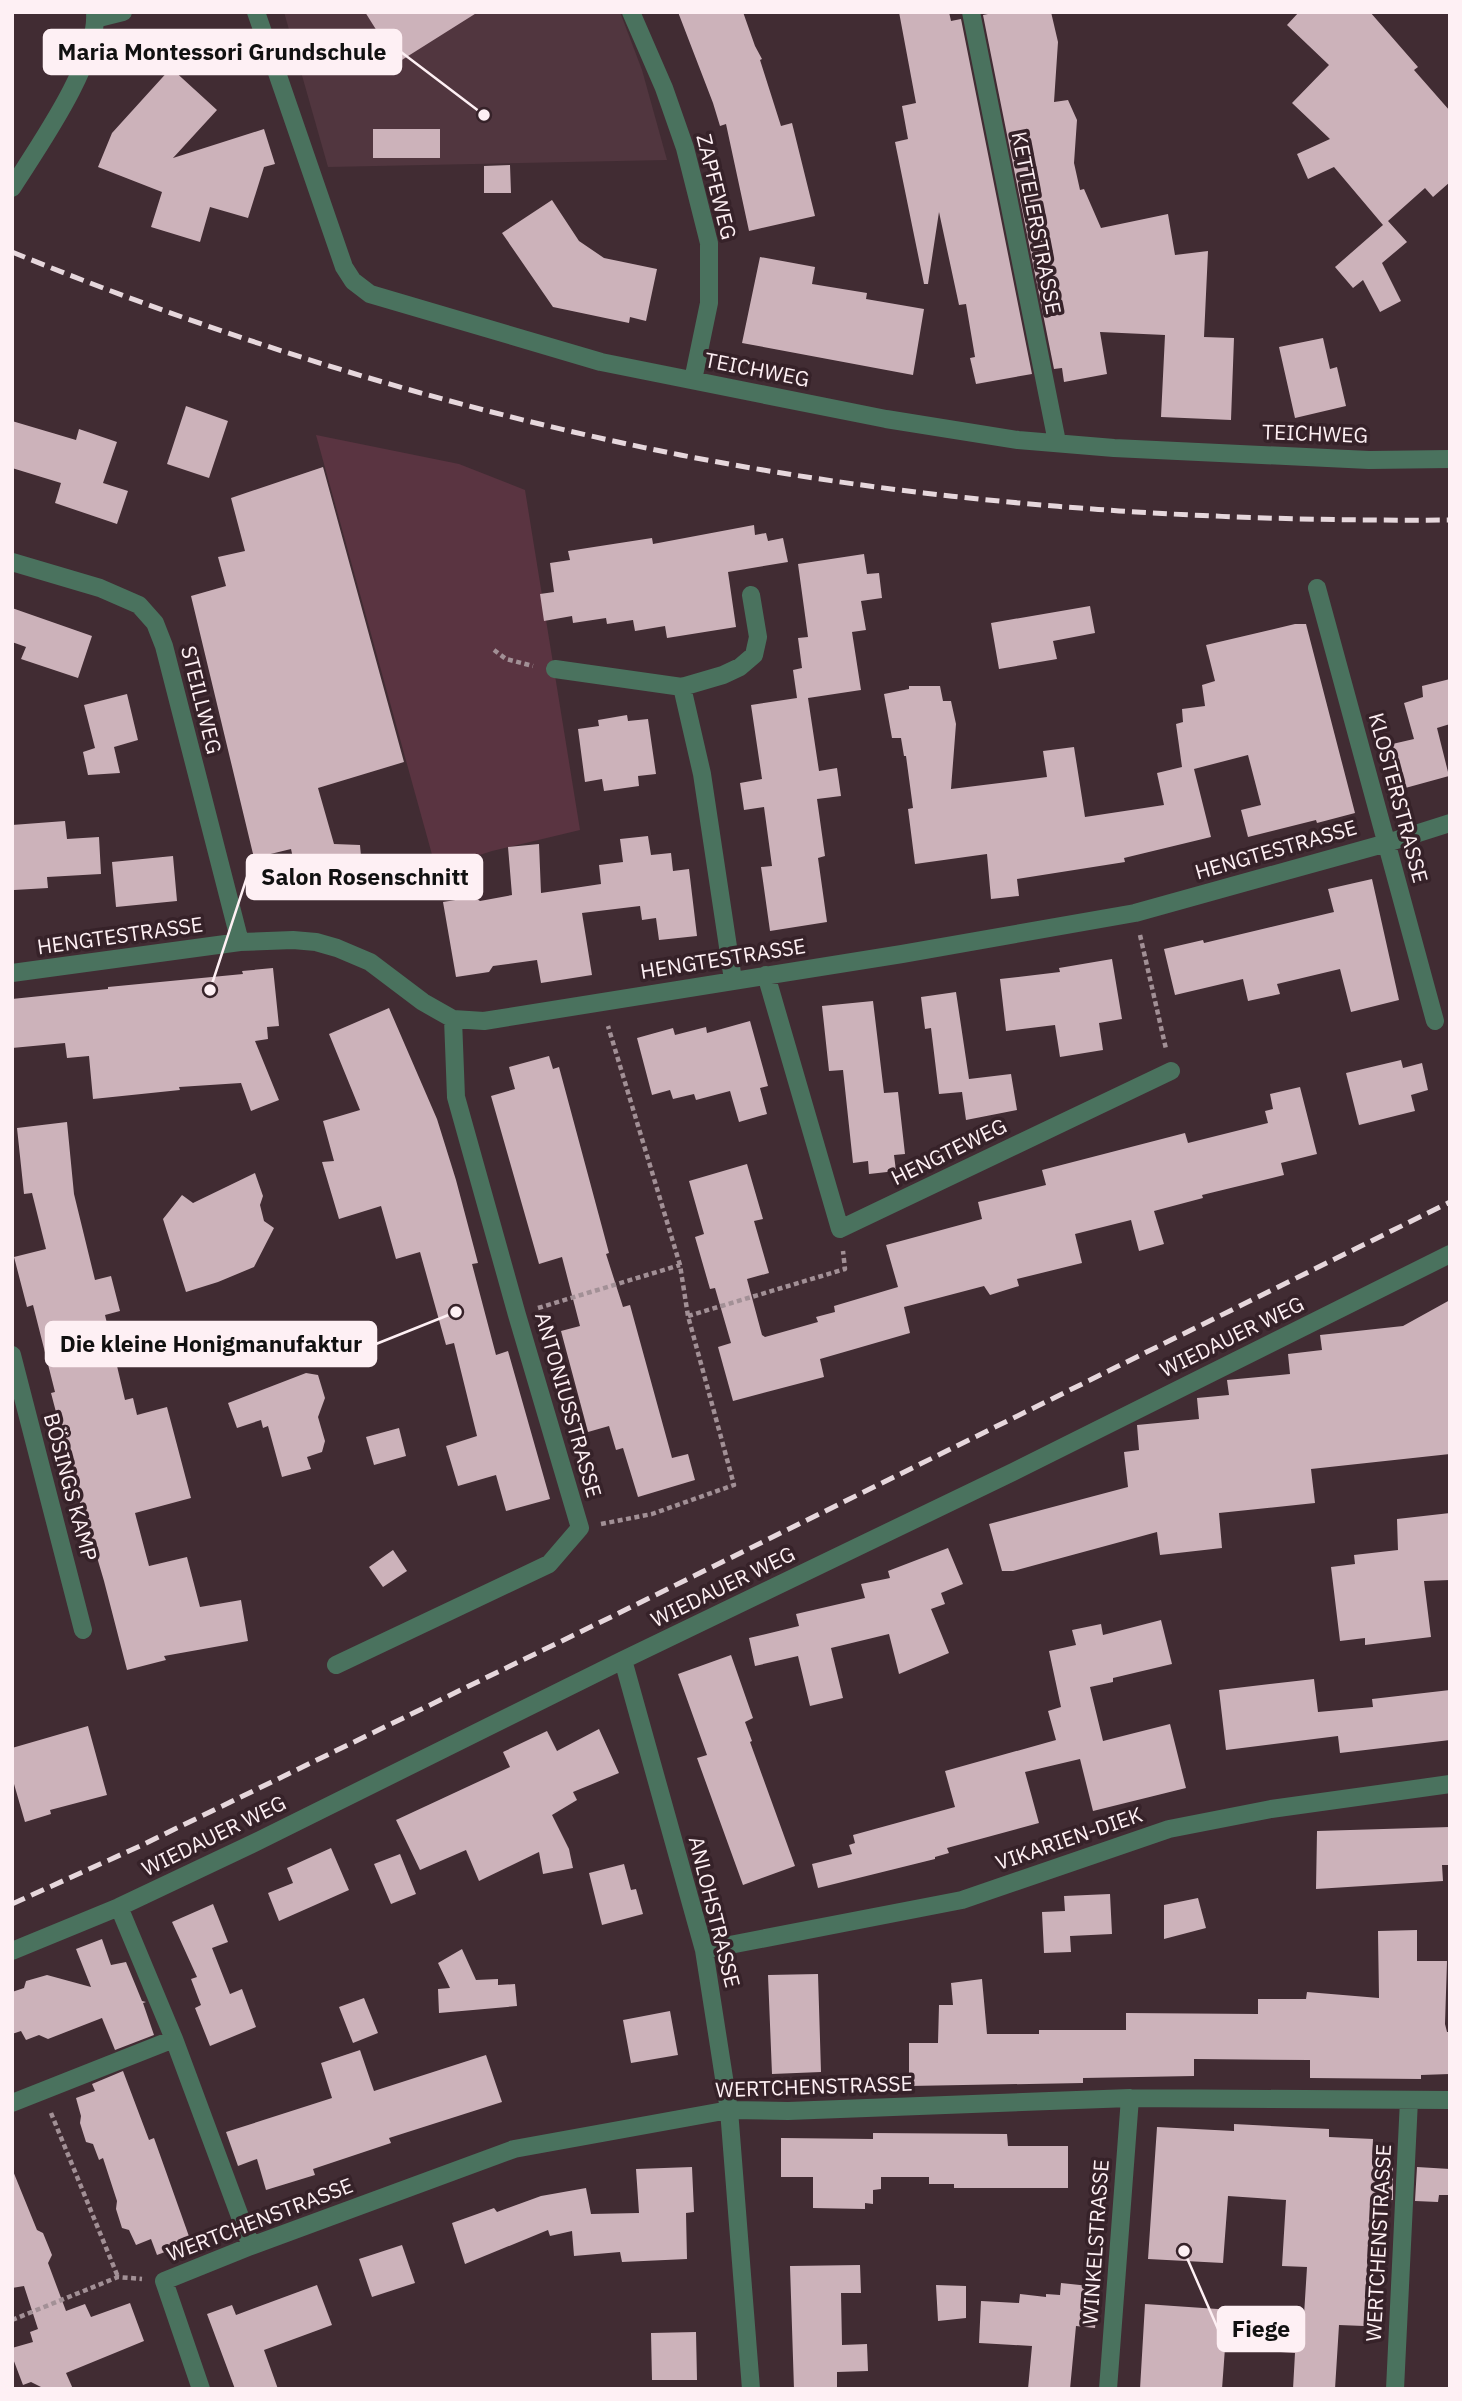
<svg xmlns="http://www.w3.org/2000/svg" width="1462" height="2401" font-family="'IBM Plex Sans',sans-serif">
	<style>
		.built { fill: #51363f }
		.green { fill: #5a3441 }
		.building { fill: #ccb2ba }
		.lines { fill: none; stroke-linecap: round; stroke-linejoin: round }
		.path { stroke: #a29096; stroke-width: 4.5; stroke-dasharray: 5 3.5; stroke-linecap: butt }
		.minor { stroke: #4a725e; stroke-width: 18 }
		.rail { stroke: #e6d7dc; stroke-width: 5; stroke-dasharray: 14 7; stroke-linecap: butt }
		.labels { text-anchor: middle; stroke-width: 7; stroke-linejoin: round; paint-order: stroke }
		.street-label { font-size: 21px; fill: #fef0f4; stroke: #362229 }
		.leader { fill: none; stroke: #fef0f4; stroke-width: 2.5 }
		.callout-dot { fill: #fef0f4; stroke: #362229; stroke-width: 2.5 }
		.callout { fill: #fef0f4; stroke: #fef0f4; stroke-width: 2.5 }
		.callout-label { font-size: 23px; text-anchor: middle; font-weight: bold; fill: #111 }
	</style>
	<rect width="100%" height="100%" fill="#412c33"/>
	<!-- built -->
	<path class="built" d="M284,12H620L642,70L667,160L328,167Z"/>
	<!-- green -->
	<path class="green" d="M316,435L459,464L525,490L580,830L492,851L436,869Z"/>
	<!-- building -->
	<path class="building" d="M365,12H478L397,63Z
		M678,12H743L755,46L762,59L760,60L781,126L792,123L815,216L749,231L726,124L720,126L713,103Z
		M899,12H949L951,21L961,19L1032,374L976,384L970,358L975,357L966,304L959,305L939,212L928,284H924L895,142L908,139L902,106L916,103Z
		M998,12H1051L1058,42L1054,102L1068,100L1077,120L1074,163L1080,190L1084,189L1101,228L1168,214L1175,255L1208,251L1204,337L1234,338L1231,420L1161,417L1165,335L1100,332L1107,374L1064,382L1062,368L1054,369L983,15Z
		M1299,12H1370L1418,67L1414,70L1450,111V182L1433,197L1425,188L1388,221L1407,242L1382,263L1401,301L1380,312L1363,280L1353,288L1335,267L1383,225L1334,167L1308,179L1297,154L1330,139L1292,103L1329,65L1287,25Z
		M171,68L217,110L173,158L264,129L275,164L264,167L248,218L210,207L200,242L151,227L162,192L98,167L112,133Z
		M373,129H440V158H373Z
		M510,165L511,193H484V166Z
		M552,200L579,241L604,258L657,269L646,321L630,317L629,323L553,307L502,233Z
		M760,257L815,267L812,284L867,293L866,299L924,309L913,375L742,343Z
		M1323,338L1330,369L1337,367L1346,406L1295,418L1279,347Z
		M186,406L228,421L209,478L167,464Z
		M12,421L76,440L79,429L117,442L103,483L128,491L117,524L55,503L61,483L12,468Z
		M323,467L404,762L318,788L334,844L360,845L364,891L302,899L291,849L254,858L191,596L226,586L218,557L245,551L231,498Z
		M754,525L755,535L766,533L768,541L783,538L788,562L728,572L736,627L667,638L665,626L635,631L633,620L607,624L606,618L573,623L572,616L544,621L540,594L554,592L550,563L570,560L568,551L652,538L653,544Z
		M864,554L867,574L879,573L882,598L861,601L866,630L852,632L861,690L808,698L819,771L837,768L841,796L817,799L825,856L818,858L827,922L770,931L761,867L772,866L764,807L744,810L740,783L762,779L751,705L797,698L793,670L802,668L798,638L808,637L798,564Z
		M1090,606L1095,633L1053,641L1057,659L999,669L991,623Z
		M12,608L92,636L78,678L21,659L26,647L12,642Z
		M1295,624H1306L1355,813L1317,823L1316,820L1248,837L1241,810L1261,805L1248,755L1194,769L1211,837L1124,858L1125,862L1017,879L1019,896L991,899L987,854L915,864L908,809L913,808L906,756H904L901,738H892L884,694L909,689V686H940L943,701H951L956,724L951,789L1047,777L1043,751L1074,747L1085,817L1164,805L1157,773L1182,767L1176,724L1183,722L1182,709L1205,706L1202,685L1215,681L1206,645Z
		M1450,679V724L1437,728L1449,776L1398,790L1388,745L1414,739L1404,703L1423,697L1422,686Z
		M127,694L138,740L114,747L120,773L88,775L83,752L95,748L84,705Z
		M627,715L628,721L648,719L656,774L638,776L639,786L604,791L602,779L585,782L578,729L599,726L598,720Z
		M65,821L67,839L99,837L101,874L47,877L48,888L14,890L12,825Z
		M648,836L651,855L671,853L673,871L689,869L697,936L659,940L656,918L642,920L640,906L582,913L592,975L541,983L537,960L493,966L489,972L456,977L443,902L474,897L480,901L512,895L508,847L539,844L541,893L601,884L599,865L623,862L620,839Z
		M173,856L177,901L116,907L112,862Z
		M1372,879L1399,1000L1351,1012L1340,969L1277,984L1280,994L1248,1001L1243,979L1175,995L1164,949L1203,940L1204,943L1334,912L1328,889Z
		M1112,959L1122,1019L1099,1023L1103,1050L1060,1057L1055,1025L1006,1031L1000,979L1060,972L1059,968Z
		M273,968L279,1026L267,1027L268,1039L255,1041L279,1100L251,1111L241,1083L179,1087L180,1090L93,1099L89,1056L67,1058L65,1043L12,1048V999L108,989V987L243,974L242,971Z
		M956,992L969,1079L1011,1074L1017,1110L966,1120L962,1092L939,1094L931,1028L925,1029L921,997Z
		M873,1001L884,1093L898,1092L905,1154L894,1155L896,1171L869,1174L868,1161L853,1163L843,1070L829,1071L822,1006Z
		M389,1008L437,1119L456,1180L478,1263L472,1264L496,1355L508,1351L550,1499L506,1511L496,1475L458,1486L446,1446L477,1436L454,1343L446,1345L420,1252L396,1259L381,1206L339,1219L322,1162L334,1161L323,1121L360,1110L329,1034Z
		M750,1021L768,1086L760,1088L767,1114L739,1122L730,1091L696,1100L694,1094L673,1099L670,1090L652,1095L637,1038L673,1028L675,1035L706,1027L707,1033Z
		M549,1056L553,1069L559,1067L609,1253L606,1254L623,1307L630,1305L672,1458L688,1454L695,1480L638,1497L623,1448L616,1450L609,1426L588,1432L561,1331L580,1326L562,1257L539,1264L491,1096L515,1089L509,1067Z
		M1401,1060L1403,1068L1422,1063L1428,1090L1411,1095L1415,1111L1359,1125L1346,1073Z
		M1300,1087L1317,1154L1281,1163L1284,1175L1202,1195L1203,1198L1154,1211L1164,1244L1139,1251L1131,1220L1075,1234L1082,1263L1017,1279L1019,1286L990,1295L984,1286L904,1307L910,1333L820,1359L824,1377L733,1401L718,1347L731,1343L715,1288L710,1289L695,1237L704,1234L689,1181L747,1164L763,1219L754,1221L769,1273L747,1279L762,1335L765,1337L818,1322L816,1317L835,1312L834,1306L898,1287L886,1245L982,1219L978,1202L1046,1185L1042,1170L1185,1133L1188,1143L1268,1123L1265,1111L1273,1109L1270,1094Z
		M67,1122L74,1194L95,1280L111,1276L120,1311L105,1315L125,1400L133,1398L137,1415L167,1407L191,1498L135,1513L149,1566L187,1557L200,1607L241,1600L248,1641L164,1656L166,1660L127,1670L104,1581L84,1513L83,1514L62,1435L51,1393L55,1392L33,1305L27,1307L14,1257L46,1249L32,1193L24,1194L17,1128Z
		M255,1173L263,1196L260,1205L264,1221L274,1228L254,1267L218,1282L186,1292L163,1219L182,1195L193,1203Z
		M1450,1300V1454L1311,1469L1315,1503L1219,1513L1222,1548L1160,1555L1157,1532L1013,1571H1002L989,1524L1128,1487L1124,1452L1139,1450L1137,1425L1199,1419L1197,1398L1229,1395L1227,1380L1290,1374L1288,1354L1322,1350L1320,1335L1403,1326Z
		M306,1373L318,1375L325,1398L318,1417L325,1441L322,1452L307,1457L311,1469L282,1477L268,1426L263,1428L261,1420L237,1428L228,1403Z
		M399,1428L406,1456L374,1465L366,1437Z
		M1450,1513V1580L1424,1581L1431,1637L1365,1645V1638L1340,1641L1331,1567L1355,1564L1354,1555L1398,1550L1397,1519Z
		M948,1548L963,1584L941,1593L945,1604L931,1609L949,1653L899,1674L889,1634L831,1648L843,1698L810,1706L798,1656L755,1666L749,1638L799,1626L796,1614L865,1598L861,1584L890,1578L888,1571Z
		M393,1550L407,1571L383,1587L369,1567Z
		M1161,1620L1172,1664L1113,1678V1682L1090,1687L1103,1741L1170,1724L1186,1788L1093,1811L1080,1759L1025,1772L1039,1823L947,1848L949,1853L935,1857V1859L818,1888L812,1864L852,1854L849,1845L855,1843L853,1835L955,1807L945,1771L1056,1740L1048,1711L1061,1707L1049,1651L1076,1645L1072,1630L1101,1624L1103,1635Z
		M731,1655L753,1718L745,1722L752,1741L750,1742L795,1866L743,1885L697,1758L707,1755L678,1674Z
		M1314,1679L1318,1712L1373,1707L1372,1699L1450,1690V1740L1340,1753L1338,1736L1226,1750L1219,1690Z
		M88,1726L107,1795L50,1810L51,1814L25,1822L12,1777V1748Z
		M599,1729L619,1773L573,1792L577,1800L552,1815L569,1849L573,1868L543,1874L539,1852L479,1881L466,1850L420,1870L396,1820L510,1767L503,1752L547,1731L557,1751Z
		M1450,1827V1865H1442L1443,1881L1316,1889L1317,1831Z
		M331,1848L349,1890L279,1921L268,1893L293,1883L287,1868Z
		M400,1854L416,1894L391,1904L374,1864Z
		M624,1864L631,1890L636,1889L643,1914L602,1925L589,1873Z
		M1110,1894L1112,1934L1070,1936L1071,1952L1044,1953L1042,1912L1065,1911L1064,1896Z
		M1198,1898L1206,1928L1164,1939V1905Z
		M213,1904L228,1942L212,1948L230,1994L242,1989L256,2027L210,2046L195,2008L201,2005L191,1979L197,1977L172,1922Z
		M1417,1930V1961H1447L1445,2024L1447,2032H1450V2074L1421,2075V2079L1310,2078V2060L1194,2059V2076L1083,2078V2083L909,2086V2043H938L939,2005H953L951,1983L982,1979L987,2034H1039V2030H1126V2013L1258,2014V1999H1306L1307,1992L1379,1998L1378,1931Z
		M102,1939L111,1965L126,1962L142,2001L146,2002L143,2003L154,2035L115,2050L102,2018L48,2039L39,2035L26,2040L21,2031L12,2034V1992L24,1988L26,1981L47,1975L91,1987L76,1949Z
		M462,1949L476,1980L498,1979V1985L515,1984L517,2006L439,2013L438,1989L450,1988L438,1963Z
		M818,1974L821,2072L772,2074L768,1975Z
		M364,1998L378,2033L353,2043L339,2007Z
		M670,2011L678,2055L631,2063L623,2020Z
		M360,2050L374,2091L486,2055L502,2102L389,2138L391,2143L313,2169L315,2175L266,2190L257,2159L238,2166L226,2132L332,2098L321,2063Z
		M123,2071L149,2140L154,2138L191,2242L157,2255L151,2239L136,2245L129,2230L122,2228L116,2209L117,2201L103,2158L99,2160L93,2144L86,2142L80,2123L81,2116L76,2098L95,2091L92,2084Z
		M1234,2124L1329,2129V2137L1373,2139L1372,2160L1393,2161V2200L1371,2199L1364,2326L1339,2325L1335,2389H1293L1295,2353L1225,2348L1222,2389H1140L1145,2304L1304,2315L1307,2267L1282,2266L1286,2200L1228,2196L1223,2263L1148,2259L1157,2127L1234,2131Z
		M873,2133L1007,2134L1008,2146H1068V2188H954V2184H929V2177H881V2189L873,2190V2204L865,2203V2209L813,2208V2177H781V2138L873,2139Z
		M692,2167L694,2212L686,2213L687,2259L622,2262L620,2252L574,2256L572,2231L550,2236L548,2230L465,2264L452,2223L494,2208L497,2212L541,2196L586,2188L591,2214L639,2213L636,2169Z
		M1417,2167L1450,2169V2195H1439L1438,2202L1415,2201Z
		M13,2171L37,2230L43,2233L52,2255L48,2263L66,2311L85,2304L91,2317L130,2303L144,2341L66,2373L73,2389H45L31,2382L23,2385L12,2356V2348L33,2342L30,2332L38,2329L24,2286L12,2288Z
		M402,2245L415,2283L372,2297L359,2259Z
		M860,2265L861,2293H841L842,2345L867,2344L868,2371L837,2372V2389H794L790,2266Z
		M1061,2283L1099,2287L1095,2328L1076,2326L1070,2389H1028L1032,2346L979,2343L981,2301L1019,2303L1020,2294L1046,2297V2294L1060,2295Z
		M317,2285L332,2325L264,2350L278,2389H235L207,2314L232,2305L236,2315Z
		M936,2285L966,2286V2318L938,2321Z
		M696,2332L697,2380H652L651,2333Z"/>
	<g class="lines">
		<!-- path -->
		<path class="path" d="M494,650L506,659L533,666
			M1140,935L1166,1049
			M538,1308L680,1265
			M688,1316L845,1269L843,1251
			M601,1524L652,1514L734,1485L688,1316L680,1265L608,1026
			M51,2113L118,2277
			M12,2320L118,2277L142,2279"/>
		<!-- minor -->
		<path class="minor" d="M256,12L344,267L353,281L370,294L601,362L886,419L1018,440L1114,448L1369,460L1450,459
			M631,12L664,88L685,148L709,243V303L693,380
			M971,12L1057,442
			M95,19L123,12
			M12,188C38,147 99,61 95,12
			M12,562L100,588L139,605L155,623L164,646L240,942
			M1317,588L1435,1021
			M555,669L682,687L723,675L740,667L754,655L758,637L751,595
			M682,687L702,774L733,980
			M12,973L240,942L293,940L316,942L337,948L370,962L423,1002L453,1019L484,1021L902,954L1135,913L1387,843L1450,823
			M766,975L840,1229L1171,1071
			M12,1355L83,1630
			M623,1660L704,1950L729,2110L751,2389
			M336,1665L549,1564L580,1528L517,1315L456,1097L453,1019
			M119,1907L174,2039L251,2246
			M704,1950L962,1900L1169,1829L1271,1809L1450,1784
			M12,1951L119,1907L252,1844L623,1660L1015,1471L1450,1254
			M12,2103L174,2039
			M201,2389L164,2281L251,2246L514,2149L729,2110L788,2111L1130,2098L1450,2100
			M1108,2389L1130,2098
			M1395,2389L1409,2100"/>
		<!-- rail -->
		<path class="rail" d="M12,252C232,342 459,412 691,457C941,505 1196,522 1450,520
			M12,1904L140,1846L613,1616L1450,1202"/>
	</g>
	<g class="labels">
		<!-- street labels -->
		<g class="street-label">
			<text transform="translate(716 187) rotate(76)" y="7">ZAPFEWEG</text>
			<text transform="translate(1036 223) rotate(79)" y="7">KETTELERSTRASSE</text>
			<text transform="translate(757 370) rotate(11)" y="7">TEICHWEG</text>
			<text transform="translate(1315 434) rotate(2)" y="7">TEICHWEG</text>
			<text transform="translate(201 700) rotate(76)" y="7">STEILLWEG</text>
			<text transform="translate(1398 798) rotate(75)" y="7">KLOSTERSTRASSE</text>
			<text transform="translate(1276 850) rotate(-16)" y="7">HENGTESTRASSE</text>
			<text transform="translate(120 936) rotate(-8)" y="7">HENGTESTRASSE</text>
			<text transform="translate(723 959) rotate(-9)" y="7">HENGTESTRASSE</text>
			<text transform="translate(949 1152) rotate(-26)" y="7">HENGTEWEG</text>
			<text transform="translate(1232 1337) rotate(-26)" y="7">WIEDAUER WEG</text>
			<text transform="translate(568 1405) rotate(74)" y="7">ANTONIUSSTRASSE</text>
			<text transform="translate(70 1487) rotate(75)" y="7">BÖSINGS KAMP</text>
			<text transform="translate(723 1587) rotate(-26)" y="7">WIEDAUER WEG</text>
			<text transform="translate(214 1836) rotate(-26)" y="7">WIEDAUER WEG</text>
			<text transform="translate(1069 1839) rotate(-19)" y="7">VIKARIEN-DIEK</text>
			<text transform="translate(714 1912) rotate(76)" y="7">ANLOHSTRASSE</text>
			<text transform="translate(814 2087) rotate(-2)" y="7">WERTCHENSTRASSE</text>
			<text transform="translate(260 2220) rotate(-21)" y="7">WERTCHENSTRASSE</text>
			<text transform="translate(1096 2242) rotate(-86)" y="7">WINKELSTRASSE</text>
			<text transform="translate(1379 2243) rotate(-87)" y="7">WERTCHENSTRASSE</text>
		</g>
	</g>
	<!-- callouts -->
	<path class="leader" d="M484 115L401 52M210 990L247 877M456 1312L376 1344M1184 2251L1218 2329"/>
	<g class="callout-dot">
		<circle cx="484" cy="115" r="7"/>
		<circle cx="210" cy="990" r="7"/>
		<circle cx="456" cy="1312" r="7"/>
		<circle cx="1184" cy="2251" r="7"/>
	</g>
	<g class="callout">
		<rect x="44" y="30" width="357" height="44" rx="7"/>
		<rect x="247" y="855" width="235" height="44" rx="7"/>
		<rect x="46" y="1322" width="330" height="44" rx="7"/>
		<rect x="1218" y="2307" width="86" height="44" rx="7"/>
	</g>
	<g class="callout-label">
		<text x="222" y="60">Maria Montessori Grundschule</text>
		<text x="365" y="885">Salon Rosenschnitt</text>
		<text x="211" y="1352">Die kleine Honigmanufaktur</text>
		<text x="1261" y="2337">Fiege</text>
	</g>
	<!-- border -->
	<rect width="1462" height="2401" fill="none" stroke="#fef0f4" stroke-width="28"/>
</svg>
